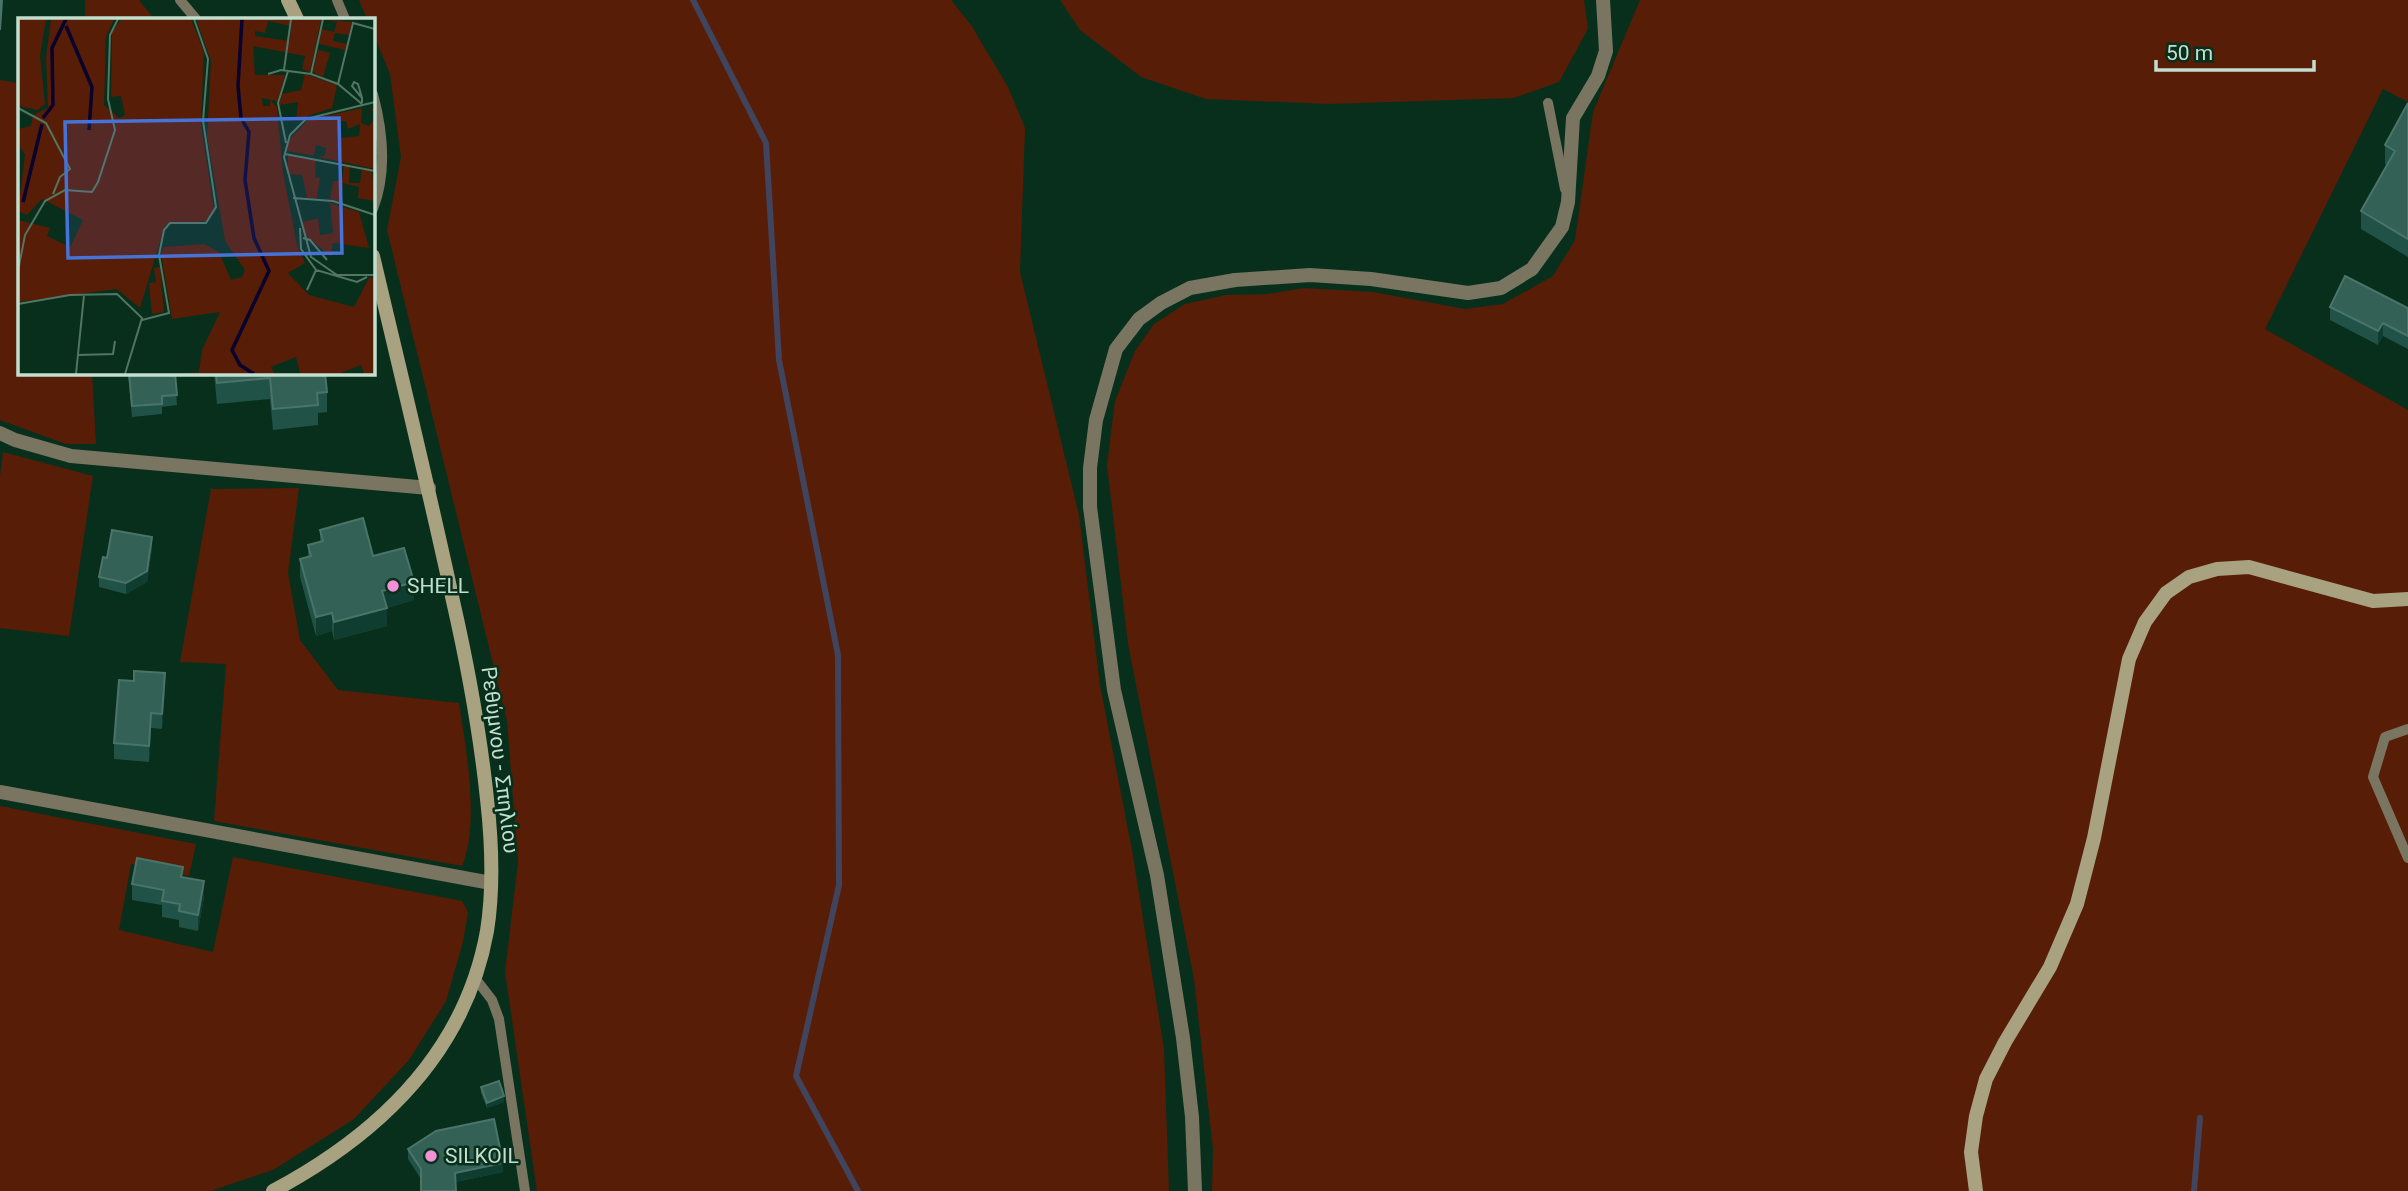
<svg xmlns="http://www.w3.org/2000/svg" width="2408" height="1191" font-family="Roboto,sans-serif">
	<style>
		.green { fill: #571d07 }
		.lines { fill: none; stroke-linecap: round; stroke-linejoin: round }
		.stream { stroke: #40445d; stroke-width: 6 }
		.lane { stroke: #797560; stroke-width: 10 }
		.street { stroke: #797560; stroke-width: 14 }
		.secondary { stroke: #a8a280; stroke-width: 14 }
		.wall { fill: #215248 }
		.shaded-wall { fill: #0f3d30 }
		.building { fill: #336156; stroke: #4a7469; stroke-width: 2 }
		.poi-dot { fill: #f391d6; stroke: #072f1c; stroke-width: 2.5 }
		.labels { text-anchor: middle; stroke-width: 5; stroke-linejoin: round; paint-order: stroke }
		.poi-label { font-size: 21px; fill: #c4dece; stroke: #072f1c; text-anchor: start }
		.street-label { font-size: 21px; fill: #c4dece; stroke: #072f1c }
		.inset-river { fill: none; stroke: #08022d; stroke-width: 3.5 }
		.inset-road { fill: none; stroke: #537563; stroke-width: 2 }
		.view { fill: #4772d6; fill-opacity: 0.15; stroke: #4772d6; stroke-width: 3.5 }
		.inset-edge { fill: none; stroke: #c4dece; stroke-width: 3.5 }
	</style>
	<rect width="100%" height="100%" fill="#072f1c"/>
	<!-- green -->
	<path class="green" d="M85,0H139L154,19H85Z
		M359,0H951L971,25L1008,87L1025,128L1020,272L1079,515L1100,685L1132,850L1164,1049L1169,1191H537L505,972L518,862L507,721L387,230L401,157L390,74L373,33V19H367Z
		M1060,0H1584L1588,29L1559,82L1514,98L1329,104L1206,99L1141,77L1080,30Z
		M1640,0H2408V102L2383,89L2265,329L2408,410V1191H1212L1213,1149L1194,979L1128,644L1107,465L1115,401L1135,351L1154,324L1185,304L1226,295L1267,294L1304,288L1373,292L1465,309L1503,304L1553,276L1575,240L1593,112Z
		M0,80L19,83V373H92L96,444H66L0,420Z
		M3,452L93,476L69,636L0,628V476Z
		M299,488L288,573L300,640L338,690L459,703C466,749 480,824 462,866L214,821L226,664L180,662L211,489Z
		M0,806L196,844L189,876L131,864L119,930L213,952L233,857L462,901L468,912L463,942L446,1001L409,1060L354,1119L273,1170L210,1191H0Z"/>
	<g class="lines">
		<!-- stream -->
		<path class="stream" d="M693,0L766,143L779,360L838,655L839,885L796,1076L858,1191
			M2194,1191L2200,1118"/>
		<!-- lane -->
		<path class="lane" d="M180,0L196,19
			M337,0L345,19
			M373,94C383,131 387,173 373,209
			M1548,103L1565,189
			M2408,729L2385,737L2373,777L2408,858
			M475,978L492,1000L499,1019L525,1191"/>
		<!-- street -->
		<path class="street" d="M0,433L15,440L71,456L429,488
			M0,792L491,883
			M1195,1191L1192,1117L1183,1038L1157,875L1114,690L1090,507V468L1096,420L1116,349L1139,319L1161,303L1190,288L1235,280L1310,275L1371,279L1468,293L1501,288L1532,269L1562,227L1568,202L1573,118L1598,76L1606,51L1603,0"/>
		<!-- secondary -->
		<path class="secondary" d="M288,0L297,19
			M273,1191C378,1135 465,1053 487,931C494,887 492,843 487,799C480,732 468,667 453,601C428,485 400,371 373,256
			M1976,1191L1971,1152L1976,1116L1986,1079L2005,1042L2050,967L2077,904L2094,838L2129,659L2145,622L2166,593L2189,577L2217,569L2249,567L2373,601L2408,599"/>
	</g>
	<!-- wall -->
	<path class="wall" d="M2408,103V257L2361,229V211L2387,165L2385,164V145Z
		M2330,307L2408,308V349L2383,336L2378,345L2330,320Z
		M128,373H175L177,405L162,407V414L132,417Z
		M214,373H325L327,392V412L318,413V425L273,430L270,399L217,404Z
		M320,530L373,556L414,600L387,608V626L334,640L332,631L316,636L300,577V559L308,557V545L320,542Z
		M152,548L147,582L126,594L99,587V577L107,558Z
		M165,689L162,729L151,728L149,762L114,759V743Z
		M183,878L204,897L198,931L179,927V920L162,917V905L132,900V884Z
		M481,1087L504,1102L487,1108L481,1093Z
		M408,1149L503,1172L456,1182L421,1179L408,1159Z"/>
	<!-- shaded-wall -->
	<path class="shaded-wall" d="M2383,323V336L2378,345V331Z
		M152,537V548L147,582L126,594V583Z
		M414,582V600L382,609V591Z
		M387,608V626L334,640V622Z
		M332,613V631L316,636V617Z
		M165,673V689L162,729V714Z
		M151,713V728L149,762V746Z
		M204,881V897L198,931V915Z
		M504,1096V1102L487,1108V1103Z
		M503,1163V1172L455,1182V1173Z"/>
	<!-- building -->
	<path class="building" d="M0,0H2L0,30Z
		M2408,103V239L2361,211L2395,151L2385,145Z
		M2345,276L2408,308V336L2383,323L2378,331L2330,307Z
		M129,373H175L177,395L162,396V404L132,406Z
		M216,373H325L327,392L317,393L318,405L273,409L270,378L217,383Z
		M363,518L373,556L404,548L414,582L382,591L387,608L334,622L332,613L316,617L300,559L311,556L308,545L323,541L320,530Z
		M112,530L152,537L147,571L126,583L99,577L103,557L107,558Z
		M134,671L165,673L162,714L151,713L149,746L114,743L119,680L134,681Z
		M137,858L183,867L181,877L204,881L198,915L179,911L180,904L162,901L164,890L132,884Z
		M499,1081L504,1096L487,1103L481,1087Z
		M494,1119L503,1163L455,1173L456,1191H421V1169L408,1149L436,1131Z"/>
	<!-- markers -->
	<g class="poi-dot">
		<circle cx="393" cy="586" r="7"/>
		<circle cx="431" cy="1156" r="7"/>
	</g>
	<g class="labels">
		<!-- poi labels -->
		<g class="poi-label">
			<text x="407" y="593">SHELL</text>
			<text x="445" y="1163">SILKOIL</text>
		</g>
		<!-- street labels -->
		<g class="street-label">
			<text transform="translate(500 760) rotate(83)" y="7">Ρεθύμνου - Σπηλίου</text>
		</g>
	</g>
	<!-- overview -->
	<g transform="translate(18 18)">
		<rect width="357" height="357" fill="#072f1c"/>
		<path d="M0,1H28L22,38L27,86L20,92L0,88ZM33,1H96L88,19L86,87L101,100L107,97L103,78L93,79L94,15L103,1H173L186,34L183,107L196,192L188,203L147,207L122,290L99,271L0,284V202L32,210L29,218L52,229L65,202L24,181L9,197L0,193L7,137L0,126V111L13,108L15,97L30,90L28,39ZM178,1L303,2L292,54L284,51L287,38L235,28L237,57H267L259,83L244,80L245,88H252V81L259,90L265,154L279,227L287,245L270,255L291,277L336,289L351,260H357V356H346L343,347L320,356H282L278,339L253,349L257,356H160L181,354L184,332L202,294L154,301L143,235L146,229L186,226L201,234L213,262L224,259L227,252L207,223L189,118L193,43ZM250,3L273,8L272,23L237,18V13L247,15ZM306,1L334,4L331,17L317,15L315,23L329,26L327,32L301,26L304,11L316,14L319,4ZM300,32L312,35L305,59L295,54ZM287,56L319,67L314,90L278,102L280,84L261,87L264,76L283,72ZM353,88L357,94V151L300,139L307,137L308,130L298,127L296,138L269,133L271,122L290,102L344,90L343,105L351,108L356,101ZM323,103H328L330,111L342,106L341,118L323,120ZM270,137L298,142L297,160H302L299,180H289L284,157L270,156ZM326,147L332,149L331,165H342L344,151L354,153L357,183L340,180L341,169L325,165L323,184L312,181L315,163H324ZM312,185L341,194L351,230L315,225L313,239L286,216L285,204L300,200L302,217L315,215ZM142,249L146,294L134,296L131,265L138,264L136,250Z" fill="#571d07" fill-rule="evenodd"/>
		<path class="inset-river" d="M224,1L220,68L223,100L231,114L227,162L236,220L251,253L214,332L222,347L236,356M48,8L74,69L71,112M25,100L35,87L34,30L48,1M5,184L24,106"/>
		<path class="inset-road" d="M266,52L273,1M250,56L263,52L293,56L320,66L344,86M293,56L305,1M320,66L335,5L357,11M344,80L334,68L336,64L340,66L344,80V85M357,84L288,101L272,117L266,139L293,239L319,257H357M0,90L28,105L52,151L42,159L35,176M268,125L260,85L270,53M267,136L357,153M275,180L315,183L357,197M282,210L283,231L298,252L339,264L349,259M285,220L292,222L309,242M0,253L7,217L27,183L47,172L74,174L80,164L97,112L90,81L92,17L100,1M289,272L298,252M0,286L52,277L99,276L124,300L107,356M124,302L151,295L141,237L146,212L152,205H188L198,189L185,103L190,41L176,1M60,337L95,336L97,323M58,356L66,277"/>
		<path class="view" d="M321,100L324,235L50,240L47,104Z"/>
		<rect width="357" height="357" class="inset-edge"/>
	</g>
	<!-- scale -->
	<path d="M2156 60v10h158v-10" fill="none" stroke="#c4dece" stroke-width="3.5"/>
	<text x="2166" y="60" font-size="21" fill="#c4dece" stroke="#072f1c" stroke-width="5" paint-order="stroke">50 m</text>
</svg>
